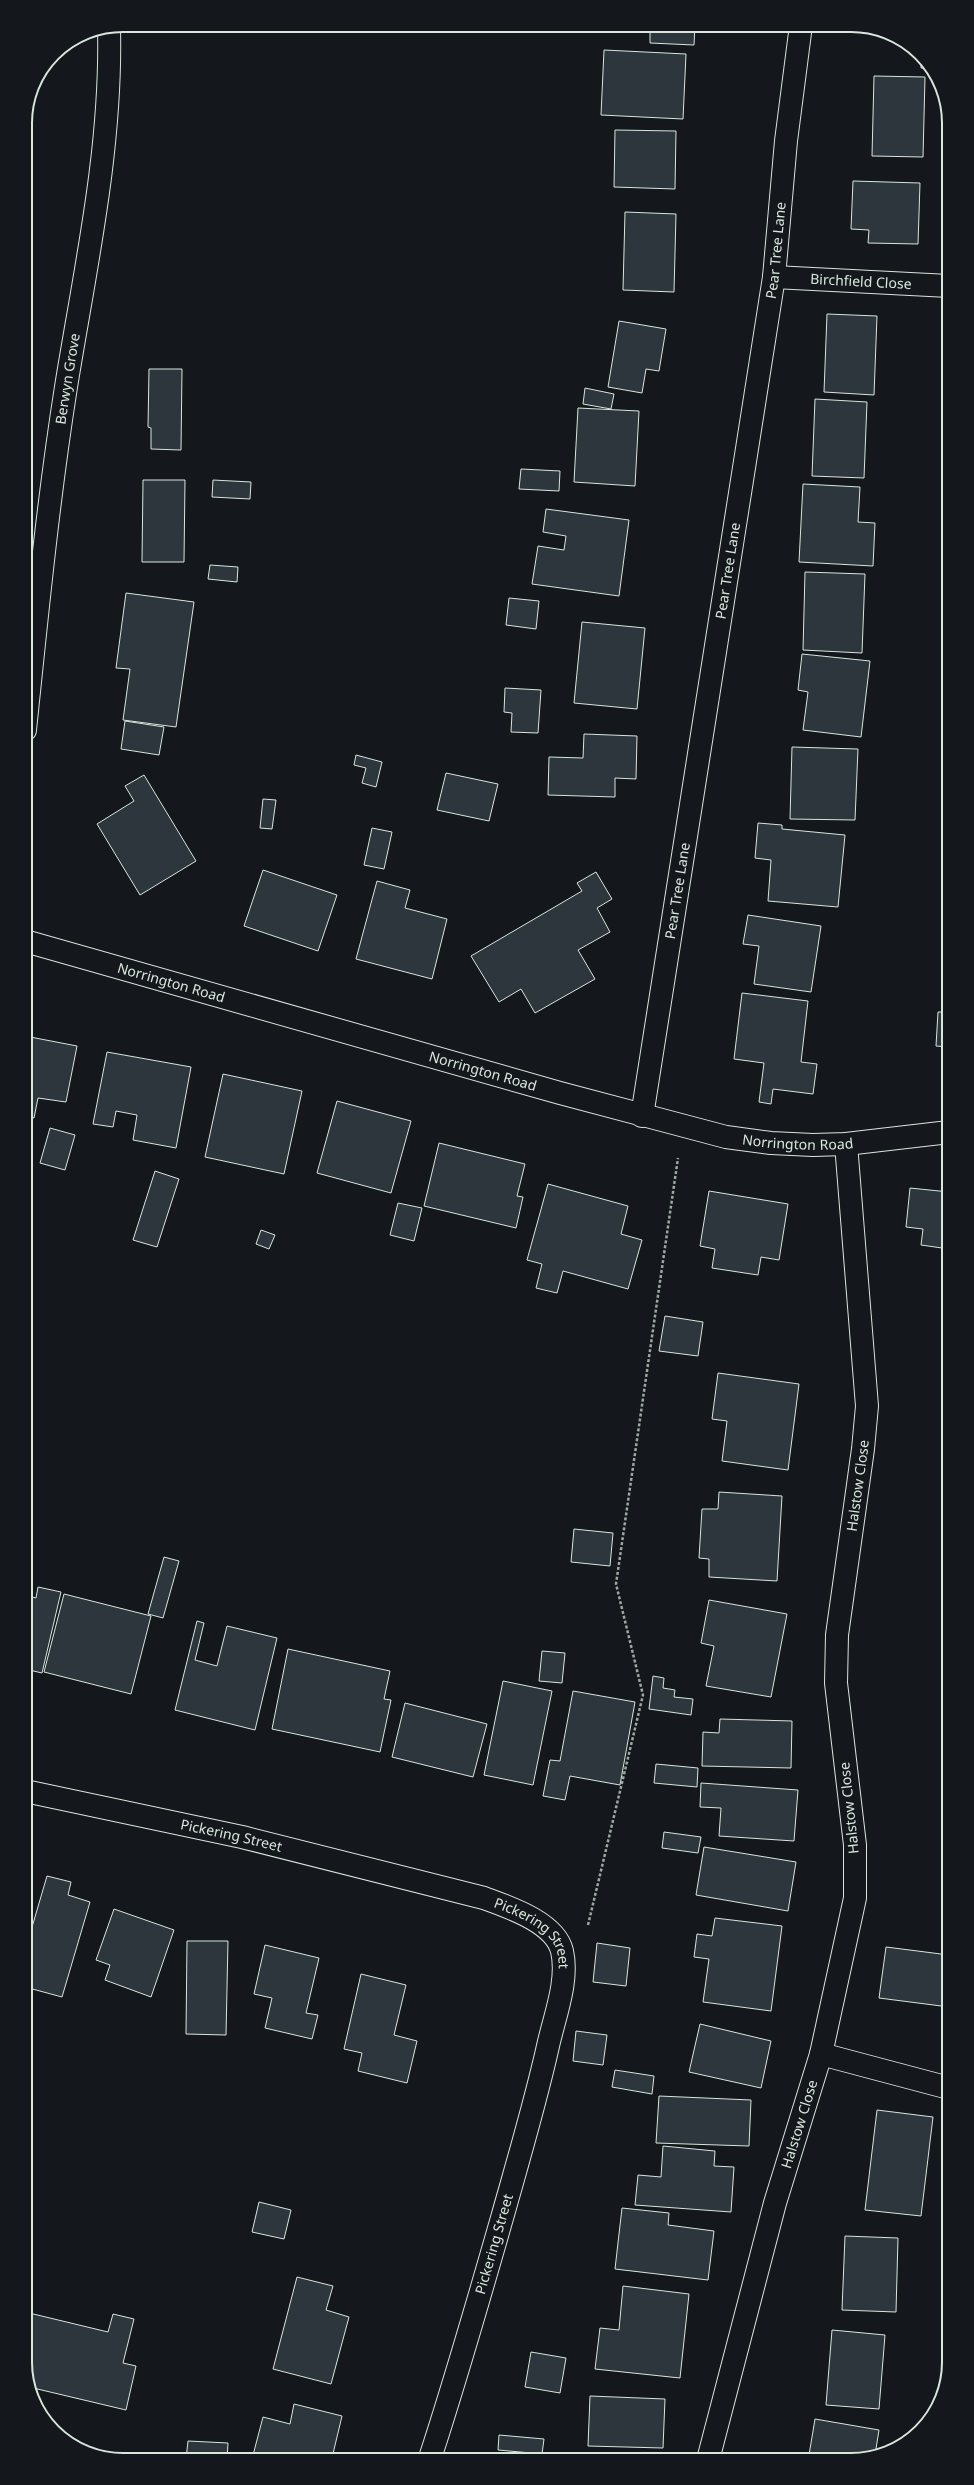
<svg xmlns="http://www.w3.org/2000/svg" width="974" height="2485" font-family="'Noto Sans',sans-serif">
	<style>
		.building { fill: #2c363c; stroke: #d8e6dc }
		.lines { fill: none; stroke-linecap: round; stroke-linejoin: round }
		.street-casing { stroke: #d8e6dc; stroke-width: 24 }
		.path { stroke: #9da8a2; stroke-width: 2.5; stroke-dasharray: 3 2; stroke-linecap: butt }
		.street { stroke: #14181c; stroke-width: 22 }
		.labels { text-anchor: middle; stroke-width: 3; stroke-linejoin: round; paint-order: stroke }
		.street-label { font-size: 14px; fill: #d8e6dc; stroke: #14181c }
		.rim { fill: none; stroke: #d8e6dc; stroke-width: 2 }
	</style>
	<rect width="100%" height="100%" fill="#14181c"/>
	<!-- building -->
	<path class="building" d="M650,25H695L694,45L650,43Z
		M604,50L686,54L683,119L601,115Z
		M921,60L927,68H921Z
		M874,76L925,77L923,157L872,156Z
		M615,130L676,131L675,189L614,187Z
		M853,181L920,183L918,244L868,243L869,230L851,229Z
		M625,212L676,214L674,292L623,290Z
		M827,314L877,316L874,395L824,392Z
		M619,321L666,329L659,371L646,369L642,393L608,387Z
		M149,369H182L181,450L151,449V428L148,427Z
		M585,388L614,394L611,409L583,404Z
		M815,399L867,402L864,478L812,476Z
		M578,408L639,411L635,486L574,482Z
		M521,469L560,471L559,491L519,489Z
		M143,480H185L184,562H142Z
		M213,480L251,482L250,499L212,497Z
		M803,484L860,487L858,522L875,523L873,566L799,562Z
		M546,509L629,520L619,596L532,584L538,546L564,550L566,536L543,532Z
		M210,565L238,567L237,582L208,579Z
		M805,572L865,574L862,653L803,650Z
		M126,593L194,602L176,727L123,720L130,669L116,668Z
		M509,598L539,601L536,629L506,625Z
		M582,622L645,628L637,709L574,703Z
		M802,654L870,661L861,737L803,730L808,692L798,690Z
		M505,688L541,690L538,733L511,732L512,713L504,712Z
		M125,721L164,727L159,755L121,749Z
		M584,734L637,736L636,779L615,778V797L548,795L549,757L583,758Z
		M792,747L858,749L855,820L790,819Z
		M356,755L382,762L376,787L362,783L366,768L354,765Z
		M446,773L498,784L489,821L437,810Z
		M144,775L196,861L140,895L97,824L134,801L125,786Z
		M263,799L276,800L272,829L260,828Z
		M758,823L782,825V829L845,835L838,907L768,901L771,860L755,858Z
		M372,828L392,832L384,869L364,865Z
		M263,870L337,895L318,951L244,926Z
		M596,872L612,899L597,908L610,932L578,950L595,979L535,1013L521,989L499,1002L471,956L582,891L577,883Z
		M377,881L410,890L405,908L447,919L432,979L356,959Z
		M748,915L821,926L811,992L754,984L759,946L743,944Z
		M742,993L808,1001L801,1062L817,1064L813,1094L773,1089L771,1104L759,1102L764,1063L734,1059Z
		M938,1012H949V1047L936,1046Z
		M25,1036L77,1046L66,1102L38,1098L34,1118L25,1116Z
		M107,1052L191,1067L176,1148L133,1140L137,1115L116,1111L113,1127L93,1124Z
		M223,1074L302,1091L284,1174L205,1157Z
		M337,1101L411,1121L391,1193L317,1173Z
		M50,1128L75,1135L65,1170L40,1163Z
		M439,1143L525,1164L517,1196L523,1197L516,1228L424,1206Z
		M155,1171L179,1179L157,1247L133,1240Z
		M548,1184L628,1206L621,1234L642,1240L628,1289L563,1271L557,1293L536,1288L542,1264L527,1260Z
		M910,1188L949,1192V1249L921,1245L923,1229L906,1227Z
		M709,1191L788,1204L779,1260L761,1257L758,1275L712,1268L715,1249L700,1246Z
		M398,1203L422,1208L414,1241L390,1235Z
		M261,1230L275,1235L269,1249L256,1244Z
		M665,1316L703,1322L698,1356L659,1351Z
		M718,1373L799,1384L788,1470L722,1461L727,1421L712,1419Z
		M949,1425V1446L946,1445Z
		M719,1492L782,1496L777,1581L709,1577V1559L699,1558L702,1509H718Z
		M574,1529L613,1533L610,1566L571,1562Z
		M164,1557L179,1561L163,1618L148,1614Z
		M38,1587L61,1592L42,1673L25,1669V1595L36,1598Z
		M64,1594L151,1616L131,1694L44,1672Z
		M709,1600L787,1614L771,1697L706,1686L714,1646L701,1643Z
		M197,1621L204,1623L195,1660L217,1666L227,1626L277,1638L255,1730L175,1710Z
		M288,1649L390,1671L384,1699L391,1700L380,1752L272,1729Z
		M542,1651L565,1653L562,1683L539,1681Z
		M653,1676L664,1678L663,1688L675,1690L674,1697L693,1699L691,1715L649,1709Z
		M503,1681L552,1691L533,1785L484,1775Z
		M573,1691L635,1702L620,1785L570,1776L565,1800L543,1796L550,1760L560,1761Z
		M405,1703L487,1724L473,1777L392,1757Z
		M720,1719L792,1721L791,1768L702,1766L703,1732L719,1733Z
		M656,1764L698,1768L697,1787L654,1783Z
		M701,1783L798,1790L794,1841L719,1836L721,1808L700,1807Z
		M664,1832L701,1837L698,1853L662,1848Z
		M704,1847L796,1862L788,1911L696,1895Z
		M47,1876L71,1882L68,1895L90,1902L62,1997L25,1987V1951Z
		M114,1909L174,1930L151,1997L105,1980L110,1965L96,1960Z
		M715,1918L782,1926L771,2011L703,2002L709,1959L694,1957L697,1934L712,1936Z
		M187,1941H228L226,2035L186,2034Z
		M597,1943L630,1948L626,1986L593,1982Z
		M265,1945L319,1958L306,2013L318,2015L312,2039L265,2028L272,1998L254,1994Z
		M886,1947L949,1955V2007L879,1998Z
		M361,1974L406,1985L394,2035L417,2041L407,2083L358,2071L362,2053L344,2049Z
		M700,2024L771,2041L761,2088L689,2072Z
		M576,2031L607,2035L603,2065L573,2061Z
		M615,2070L654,2076L652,2094L612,2087Z
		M659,2096L751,2100L749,2146L656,2143Z
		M877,2110L933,2117L921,2216L865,2210Z
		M663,2146L715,2151L714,2166L734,2167L731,2212L635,2205L638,2175L661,2177Z
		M259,2202L291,2210L284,2239L252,2232Z
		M622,2208L669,2213L668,2225L714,2231L708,2280L615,2269Z
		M845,2236L898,2238L896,2312L842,2310Z
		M297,2277L333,2286L326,2310L349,2317L331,2384L273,2369Z
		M623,2286L689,2294L680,2378L595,2369L600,2328L619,2330Z
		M25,2312L108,2332L113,2314L134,2319L123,2363L136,2366L126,2410L29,2387L25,2362Z
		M832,2330L885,2335L879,2409L826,2405Z
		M531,2352L566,2358L560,2393L525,2387Z
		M590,2396L665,2399L663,2448L588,2446Z
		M294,2404L342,2416L332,2458L252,2459L263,2417L290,2424Z
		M815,2419L879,2430L875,2455H809Z
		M499,2435L544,2439L542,2454L498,2450Z
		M188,2441L228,2443L227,2459H186Z"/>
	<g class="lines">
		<defs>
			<g id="street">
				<path id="s1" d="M774,277L949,286"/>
				<path id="s2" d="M25,730C37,615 48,501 66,387C85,269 112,149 109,28"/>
				<path id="s3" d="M25,941L560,1093L726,1137L771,1143L813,1145L846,1144L949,1132"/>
				<path id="s4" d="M642,1116L774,277L786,141L801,25"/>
				<path id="s5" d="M25,1791L242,1837L484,1898C508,1907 555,1922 562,1951C569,1981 554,2018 548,2046C535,2104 518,2161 502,2218C479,2298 456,2379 430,2458"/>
				<path d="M821,2054L949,2088"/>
				<path id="s6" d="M709,2456L775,2203L821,2054L855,1898V1845L836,1683L837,1635L863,1449L867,1406L846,1144"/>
			</g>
		</defs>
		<!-- street casing -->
		<use href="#street" class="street-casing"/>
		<!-- path -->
		<path class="path" d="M588,1925L643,1695L616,1584L678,1158"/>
		<!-- street -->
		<use href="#street" class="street"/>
	</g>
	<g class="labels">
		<!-- street labels -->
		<g class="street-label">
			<text dy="5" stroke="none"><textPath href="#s4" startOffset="876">Pear Tree Lane</textPath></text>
			<text dy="5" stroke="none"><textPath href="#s1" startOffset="87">Birchfield Close</textPath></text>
			<text dy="5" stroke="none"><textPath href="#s2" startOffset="354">Berwyn Grove</textPath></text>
			<text dy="5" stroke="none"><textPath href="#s4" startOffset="552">Pear Tree Lane</textPath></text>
			<text dy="5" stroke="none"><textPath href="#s4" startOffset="228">Pear Tree Lane</textPath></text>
			<text dy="5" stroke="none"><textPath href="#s3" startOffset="152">Norrington Road</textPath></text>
			<text dy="5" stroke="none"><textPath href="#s3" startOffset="476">Norrington Road</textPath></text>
			<text dy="5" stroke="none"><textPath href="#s3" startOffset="800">Norrington Road</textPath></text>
			<text dy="5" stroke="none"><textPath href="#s6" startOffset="992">Halstow Close</textPath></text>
			<text transform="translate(849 1808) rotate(-96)" y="5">Halstow Close</text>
			<text dy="5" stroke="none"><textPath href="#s5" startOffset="211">Pickering Street</textPath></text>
			<text dy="5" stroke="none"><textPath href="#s5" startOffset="535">Pickering Street</textPath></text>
			<text dy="5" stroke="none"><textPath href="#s6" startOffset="344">Halstow Close</textPath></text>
			<text transform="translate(494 2244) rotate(-74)" y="5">Pickering Street</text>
		</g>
	</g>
	<!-- crop -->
	<path d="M0 0H974V2485H0ZM123 32H851A91 91 0 0 1 942 123V2362A91 91 0 0 1 851 2453H123A91 91 0 0 1 32 2362V123A91 91 0 0 1 123 32Z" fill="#14181c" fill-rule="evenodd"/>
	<path class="rim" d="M123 32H851A91 91 0 0 1 942 123V2362A91 91 0 0 1 851 2453H123A91 91 0 0 1 32 2362V123A91 91 0 0 1 123 32Z"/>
</svg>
